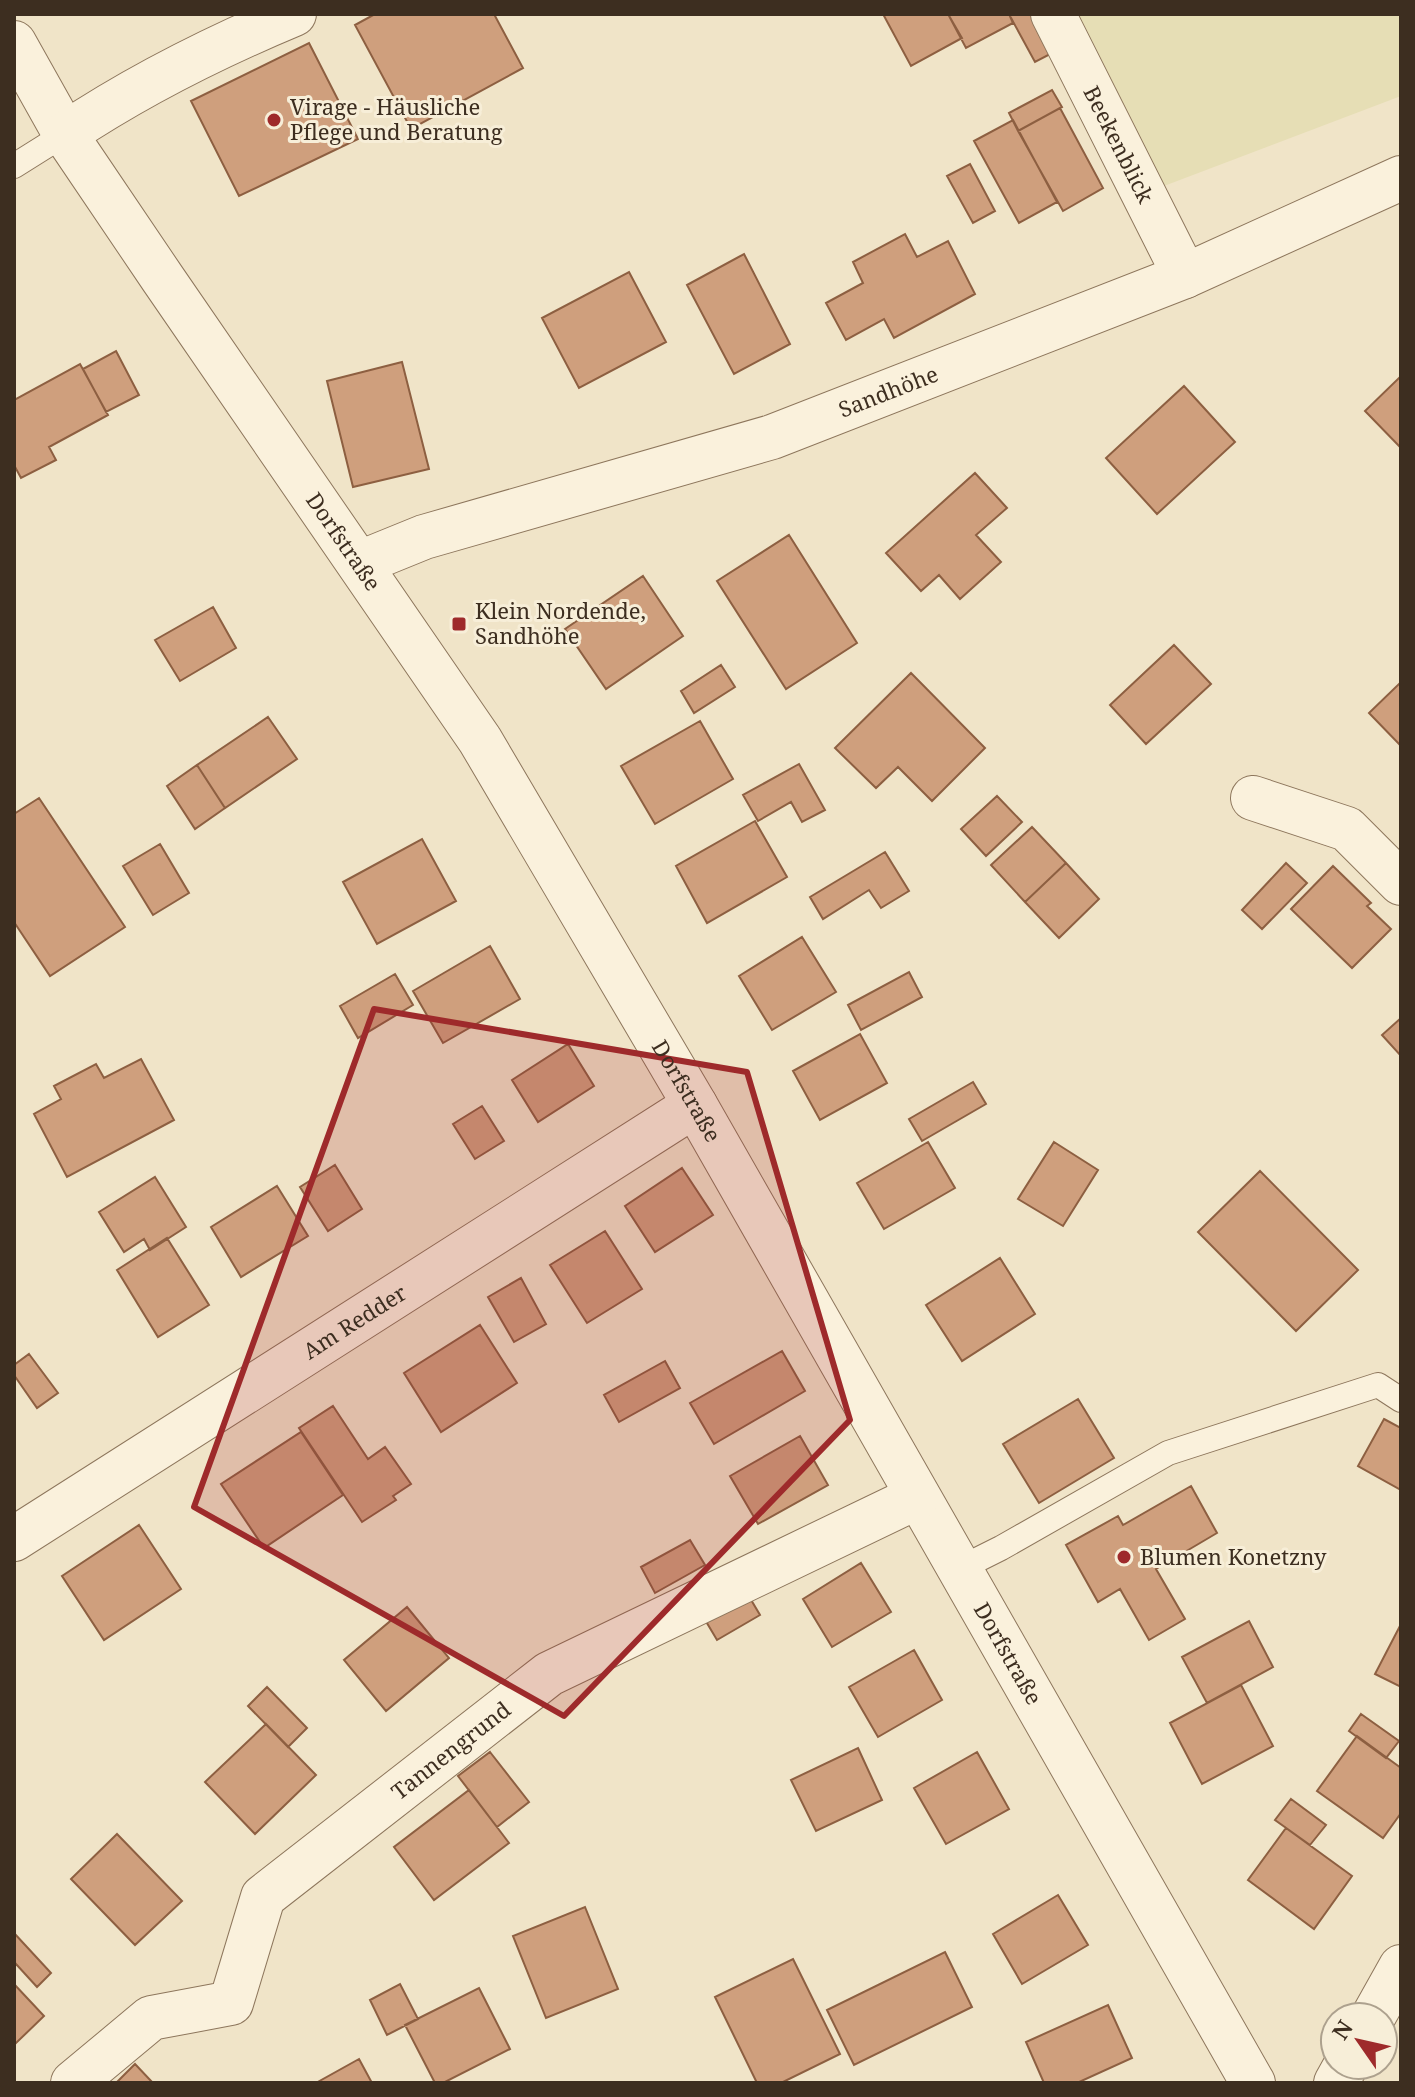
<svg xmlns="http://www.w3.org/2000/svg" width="1415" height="2097" font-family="'Noto Serif',serif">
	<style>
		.farmland { fill: #e6deb5 }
		.building { fill: #cf9f7d; stroke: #8d5f41; stroke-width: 2 }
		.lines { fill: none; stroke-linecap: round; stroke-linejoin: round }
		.service-casing { stroke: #8d765c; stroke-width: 26 }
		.minor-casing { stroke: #8d765c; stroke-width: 46 }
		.service { stroke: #faf1dc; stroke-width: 24 }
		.minor { stroke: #faf1dc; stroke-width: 44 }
		.marked { fill: #9e2a2b; fill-opacity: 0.2; stroke: #9e2a2b; stroke-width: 6; stroke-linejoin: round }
		.poi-dot { fill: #9e2a2b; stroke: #f7eed8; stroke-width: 3 }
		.labels { text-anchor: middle; stroke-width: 6; stroke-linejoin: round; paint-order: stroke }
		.poi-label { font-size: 22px; fill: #3d2e20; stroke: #f7eed8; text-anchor: start }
		.street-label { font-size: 22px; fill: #3d2e20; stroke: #f7eed8 }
	</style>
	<rect width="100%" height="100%" fill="#f0e4c8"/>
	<!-- farmland -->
	<path class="farmland" d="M1074,14H1401V96L1164,186Z"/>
	<!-- building -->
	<path class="building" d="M375,14H494L523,68L411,129L355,25Z
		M883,14H948L962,38L911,66Z
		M948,14H1009L1013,23L966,48Z
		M1013,14H1036L1056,51L1035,62L1010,16Z
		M309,43L358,139L239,196L191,101Z
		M1052,90L1062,107L1018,131L1009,113Z
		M1060,108L1103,188L1063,211L1018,131Z
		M1013,120L1057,202L1019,223L974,141Z
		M970,164L995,211L973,223L947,176Z
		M905,234L917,257L948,241L975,294L894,338L884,319L846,340L826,303L863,283L853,262Z
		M744,254L790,344L734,374L687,285Z
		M629,272L666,342L579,388L542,318Z
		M116,351L139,395L106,412L83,369Z
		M402,362L429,469L353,487L327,381Z
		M80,364L108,415L49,447L56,460L21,478L14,465V400Z
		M1401,376V448L1365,411Z
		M1184,386L1235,442L1157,514L1106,458Z
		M975,473L1007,508L976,535L1001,562L960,599L939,575L921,591L886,553Z
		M789,535L857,643L786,689L717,581Z
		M643,576L683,636L606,689L565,629Z
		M213,607L236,648L180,681L155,640Z
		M1174,645L1211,684L1146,744L1110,705Z
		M721,665L735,687L694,713L681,691Z
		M911,673L985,748L932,801L898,767L876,788L835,748Z
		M1401,682V746L1369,713Z
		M268,717L297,759L225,808L197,765Z
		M700,721L733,779L655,824L621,766Z
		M799,764L825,810L802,822L791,802L758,821L743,795Z
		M197,765L225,808L195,829L167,786Z
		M997,796L1022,822L986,856L961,829Z
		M39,798L125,927L50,976L14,922V814Z
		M755,821L787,877L707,923L676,866Z
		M1032,827L1066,863L1025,902L991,865Z
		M422,839L456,901L377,944L343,882Z
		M160,844L189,893L153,915L123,866Z
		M885,852L909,891L881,908L869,890L823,919L810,897Z
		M1066,863L1099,899L1059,938L1025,902Z
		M1286,863L1307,883L1262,929L1242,910Z
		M1333,866L1371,903L1367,906L1391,929L1352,968L1291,909Z
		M802,937L836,992L772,1030L739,976Z
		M490,946L520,999L443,1043L413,991Z
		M909,972L922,997L861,1030L848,1005Z
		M395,974L413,1005L358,1038L340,1006Z
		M1401,1018V1056L1382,1035Z
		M860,1034L887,1083L820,1120L793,1071Z
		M568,1044L594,1086L538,1122L512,1080Z
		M141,1059L174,1120L67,1177L34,1114L61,1099L54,1086L96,1064L104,1078Z
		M973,1082L986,1104L922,1141L909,1119Z
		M482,1106L504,1141L475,1159L453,1124Z
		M928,1142L955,1188L884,1229L857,1183Z
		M1054,1142L1098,1170L1063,1226L1018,1199Z
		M335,1165L362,1209L328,1231L300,1187Z
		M682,1168L713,1215L655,1252L625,1206Z
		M1260,1171L1358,1270L1296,1331L1198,1232Z
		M155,1177L186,1227L150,1250L144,1239L124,1252L99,1212Z
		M277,1186L308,1236L241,1277L211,1227Z
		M605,1231L642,1289L587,1323L550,1265Z
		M167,1238L209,1305L158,1337L117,1270Z
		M1000,1258L1035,1314L962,1361L926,1305Z
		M521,1278L546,1324L514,1342L488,1297Z
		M480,1325L517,1383L441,1432L404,1373Z
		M782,1351L805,1391L714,1444L690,1403Z
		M29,1354L58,1393L37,1408L14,1375V1365Z
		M665,1361L680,1388L619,1422L604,1395Z
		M1078,1399L1114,1458L1039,1503L1003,1444Z
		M333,1406L368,1459L385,1447L411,1484L393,1496L396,1500L362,1522L299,1428Z
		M1384,1419L1401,1428V1490L1358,1466Z
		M301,1432L343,1495L264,1548L221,1484Z
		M800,1436L828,1485L758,1524L730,1476Z
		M1191,1486L1217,1533L1156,1569L1185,1619L1149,1640L1120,1589L1098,1602L1066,1545L1118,1516L1123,1525Z
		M139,1525L181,1589L104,1640L62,1576Z
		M690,1540L705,1565L655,1593L641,1567Z
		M861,1563L891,1612L832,1647L803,1599Z
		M747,1593L760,1615L717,1640L704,1618Z
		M407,1607L449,1658L386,1711L344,1660Z
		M1249,1621L1273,1667L1207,1703L1182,1657Z
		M1401,1624V1687L1375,1674Z
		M914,1650L942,1700L878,1737L849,1687Z
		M1241,1685L1273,1746L1202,1784L1170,1723Z
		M267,1687L307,1728L288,1747L248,1706Z
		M1361,1714L1399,1741L1386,1758L1349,1731Z
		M266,1724L316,1775L255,1834L205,1782Z
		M1357,1736L1401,1768V1813L1383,1838L1317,1791Z
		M858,1748L882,1800L816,1831L791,1780Z
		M490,1752L529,1802L497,1827L458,1776Z
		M977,1752L1009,1809L946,1844L914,1788Z
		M469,1790L509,1843L434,1900L394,1847Z
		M1291,1799L1326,1825L1310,1845L1275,1820Z
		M1286,1828L1352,1876L1314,1929L1248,1880Z
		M117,1834L182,1901L135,1945L71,1879Z
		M1058,1895L1088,1945L1022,1984L993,1934Z
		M585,1907L618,1989L546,2018L513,1936Z
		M14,1933L51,1973L37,1987L16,1964L14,1966Z
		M945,1952L972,2007L854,2065L827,2010Z
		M793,1959L840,2054L781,2083H757L715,1997Z
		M14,1984L44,2016L14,2045Z
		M400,1984L418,2019L387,2035L370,2000Z
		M479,1988L510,2049L443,2083H435L405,2025Z
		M1108,2005L1132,2058L1077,2083H1044L1026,2042Z
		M359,2059L372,2083H316Z
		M135,2064L153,2083H116Z"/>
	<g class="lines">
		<defs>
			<path id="service" d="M14,166L65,134
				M959,1569L1001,1548L1168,1453L1378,1385L1401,1400"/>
			<g id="minor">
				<path id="s1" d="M1053,14L1185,276"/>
				<path id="s2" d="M14,43L65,134L163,279L480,740L695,1105L1253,2083"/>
				<path d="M65,134C137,86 215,47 294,14"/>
				<path id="s3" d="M360,563L424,537L772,437L1185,276L1401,178"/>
				<path d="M1253,798L1347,829L1401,883"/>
				<path id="s4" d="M14,1539L695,1105"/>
				<path d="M1373,2017L1401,1967"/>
				<path id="s5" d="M73,2083L151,2018L231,2003L263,1897L549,1674L917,1497"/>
				<path d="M1336,2083L1346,2065"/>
			</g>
		</defs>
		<!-- service casing -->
		<use href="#service" class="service-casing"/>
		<!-- minor casing -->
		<use href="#minor" class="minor-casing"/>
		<!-- service -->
		<use href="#service" class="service"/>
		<!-- minor -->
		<use href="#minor" class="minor"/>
	</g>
	<!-- marked area -->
	<path class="marked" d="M374,1009L747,1072L850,1420L564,1716L194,1507Z"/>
	<!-- markers -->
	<g class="poi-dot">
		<circle cx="274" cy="120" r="8"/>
		<rect x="451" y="616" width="16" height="16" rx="4"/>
		<circle cx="1124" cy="1557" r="8"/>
	</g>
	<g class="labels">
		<!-- poi labels -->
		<g class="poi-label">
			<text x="290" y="115">Virage - Häusliche<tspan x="290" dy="25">Pflege und Beratung</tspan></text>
			<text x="475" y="619">Klein Nordende,<tspan x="475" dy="25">Sandhöhe</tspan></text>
			<text x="1140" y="1565">Blumen Konetzny</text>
		</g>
		<!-- street labels -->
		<g class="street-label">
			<text dy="8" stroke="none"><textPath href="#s1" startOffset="146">Beekenblick</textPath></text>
			<text dy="8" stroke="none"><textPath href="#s3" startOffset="556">Sandhöhe</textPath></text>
			<text dy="8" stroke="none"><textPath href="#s2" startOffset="598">Dorfstraße</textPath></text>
			<text dy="8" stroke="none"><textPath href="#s2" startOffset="1246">Dorfstraße</textPath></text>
			<text dy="8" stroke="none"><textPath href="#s4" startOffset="404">Am Redder</textPath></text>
			<text dy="8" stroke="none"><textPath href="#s2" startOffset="1894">Dorfstraße</textPath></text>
			<text dy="8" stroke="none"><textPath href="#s5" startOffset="532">Tannengrund</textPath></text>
		</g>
	</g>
	<!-- border -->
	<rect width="1415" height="2097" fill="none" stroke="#3d2e20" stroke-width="32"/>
	<!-- north arrow -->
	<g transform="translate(1359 2041) rotate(304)"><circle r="38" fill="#f7eed8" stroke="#ada18e" stroke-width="2"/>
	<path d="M0-6L14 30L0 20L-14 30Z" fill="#9e2a2b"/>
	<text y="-12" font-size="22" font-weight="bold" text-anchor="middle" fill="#3d2e20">N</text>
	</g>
</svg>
